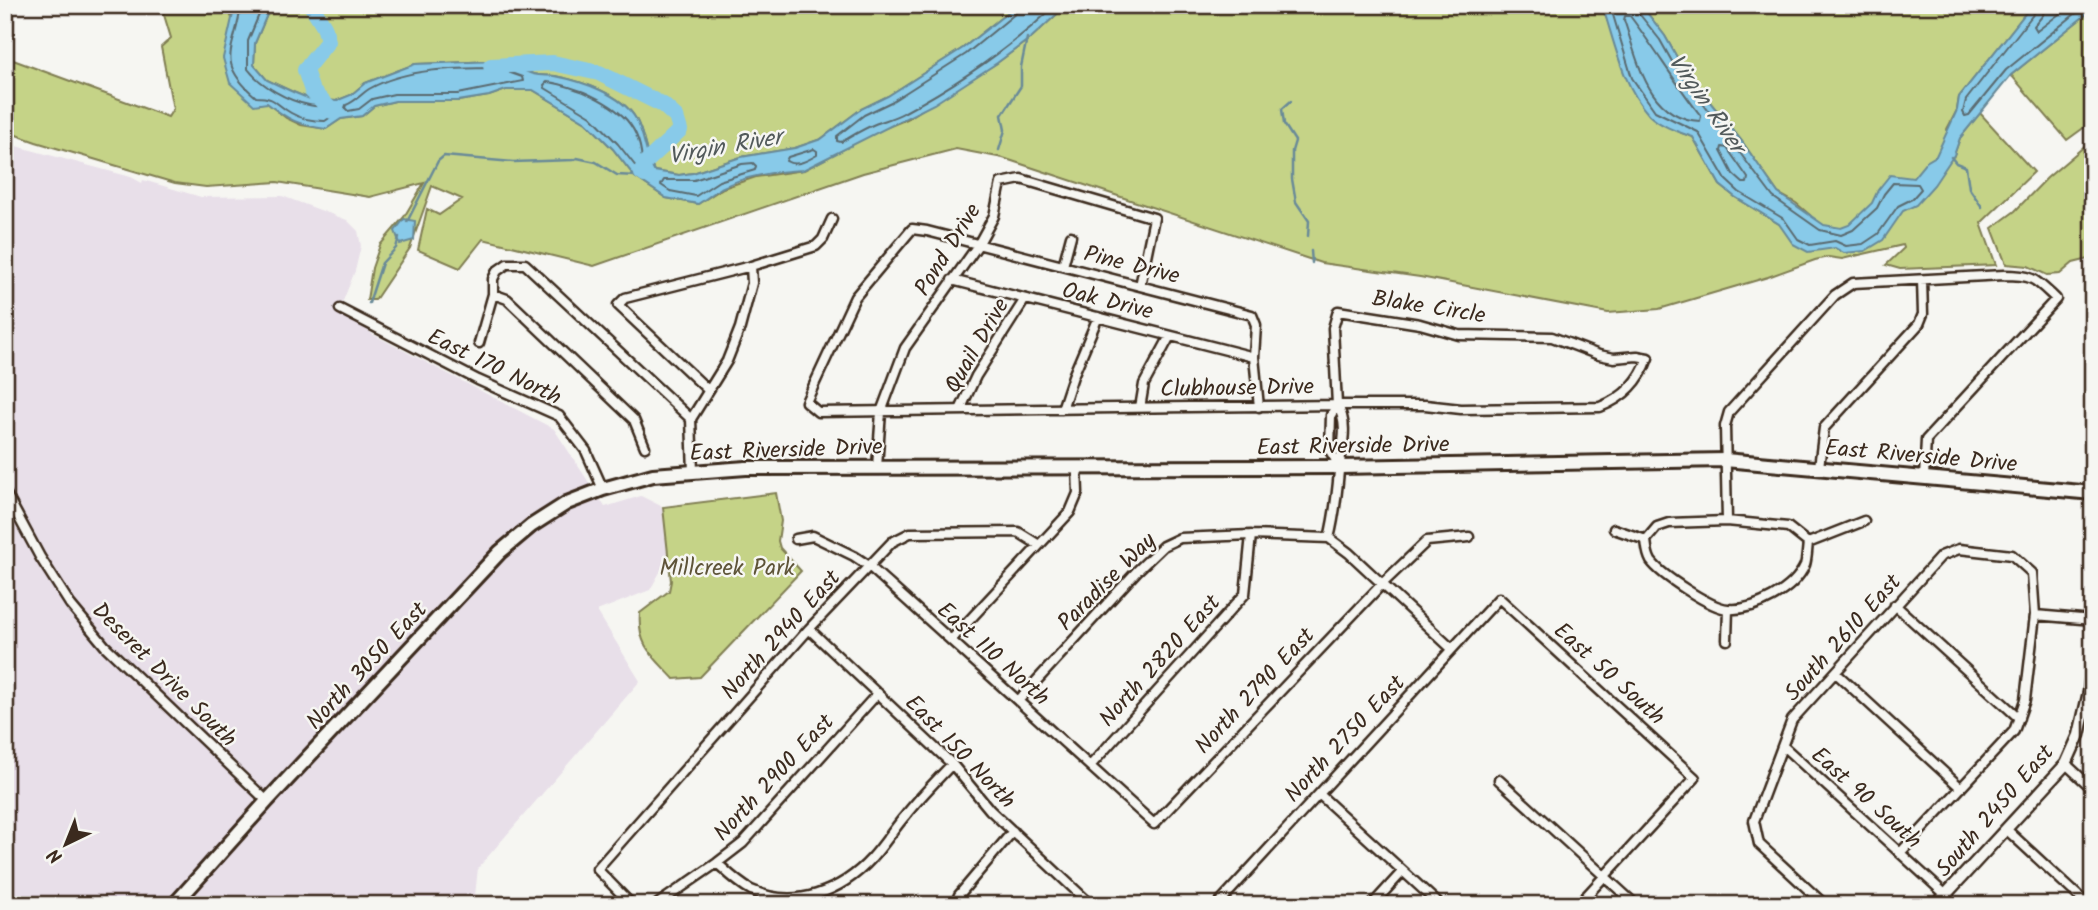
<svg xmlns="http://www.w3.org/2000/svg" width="2098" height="910" font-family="Kalam,sans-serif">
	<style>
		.built { fill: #e8dfe9 }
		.green { fill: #c5d387; stroke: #807e52; stroke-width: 2 }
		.water { fill: #88cae9; stroke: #698a98; stroke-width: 2 }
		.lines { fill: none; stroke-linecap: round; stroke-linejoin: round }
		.shore { stroke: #5a6a6f; stroke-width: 2 }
		.stream { stroke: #698a98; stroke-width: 2.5 }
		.river { stroke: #88cae9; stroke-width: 16 }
		.minor-casing { stroke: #3b2a1e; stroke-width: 13 }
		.tertiary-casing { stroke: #3b2a1e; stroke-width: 15 }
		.primary-casing { stroke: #3b2a1e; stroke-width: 18 }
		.minor { stroke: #f6f6f2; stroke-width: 8 }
		.tertiary { stroke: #f6f6f2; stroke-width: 10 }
		.primary { stroke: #f6f6f2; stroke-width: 12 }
		.labels { text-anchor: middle; stroke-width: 5; stroke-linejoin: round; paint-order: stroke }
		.street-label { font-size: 23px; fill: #3b2a1e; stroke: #f6f6f2 }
		.park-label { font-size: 23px; fill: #5e5438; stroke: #f6f6f2 }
		.water-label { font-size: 24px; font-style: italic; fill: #525a5b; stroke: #f6f6f2 }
	</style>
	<rect width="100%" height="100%" fill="#f6f6f2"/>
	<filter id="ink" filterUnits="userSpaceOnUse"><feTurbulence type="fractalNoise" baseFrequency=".0143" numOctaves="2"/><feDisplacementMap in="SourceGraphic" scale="14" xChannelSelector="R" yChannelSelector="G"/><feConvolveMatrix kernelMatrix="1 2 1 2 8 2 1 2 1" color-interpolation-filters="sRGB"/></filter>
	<g filter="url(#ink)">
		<!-- built -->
		<path class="built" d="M5,143L131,177L142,183L143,180L201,197L282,196L347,220L358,231L361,246L355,271L341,306L372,334L554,429L605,507L641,496L663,507L669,556L650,590L597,611L640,681L478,868L474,905H5Z"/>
		<!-- green -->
		<path class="green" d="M161,5H235L231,16L267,103L286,118L301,125L326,129L341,119L362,116L374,106L395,101H458L489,96L506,90H533L586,122L613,149L635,177L666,198L698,204L723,188L756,177L804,170L878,131L907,119L997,63L1032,37L1067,5H1602L1614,40L1681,133L1693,137L1720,185L1735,197L1779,224L1810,215L1796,203L1778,193L1741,140L1700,90L1679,61L1665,36L1641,5H2032L1959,97L1957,110L1947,129L1954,155L1960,138L1980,113L2034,172L1981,223L1996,265L1900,269L1886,265L1904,248L1903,245L1842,259L1828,257L1815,260L1768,277L1659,309L1608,313L1420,277L1321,263L1003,158L956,149L863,173L594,266L483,239L460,268L418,250L427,209L439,215L462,199L432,186L410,248L375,300H367L372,268L380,245L404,217L424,183L370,197L277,182L206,187L175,183L36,142L5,131V57L168,117L173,109L161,47L171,38Z
			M271,5H1017L963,48L888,96L861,109L821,139L795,148L741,157L693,173L679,175L654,171C645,155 645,136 636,119C622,94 581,81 555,76C548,75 540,76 533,74C521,70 510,63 497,61L415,64L365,83L351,95L336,101L310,99L293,92L267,80L254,65L255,43Z
			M2093,9V121L2067,140L2011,75Z
			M2093,139V258L2073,263L2060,274L2047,275L2028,266L2006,264L1992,228L2015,211L2047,178Z
			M776,493L781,521L778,541L780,548L801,571L700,677L674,679C653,656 637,646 640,613L669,591L671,581L663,507Z"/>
		<!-- water -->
		<path class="water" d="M235,5H271L255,43L254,65L267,80L293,92L310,99L336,101L351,95L365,83L415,64L497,61C510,63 521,70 533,74C540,76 548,75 555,76C581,81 622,94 636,119C645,135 645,155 654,171L679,175L693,173L741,157L795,148L821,139L861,109L888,96L963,48L1017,5H1067L1032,37L997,63L934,104L803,170C778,171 744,176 721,188C713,193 706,199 698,204L666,198L635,177L613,149L586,122L533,90H506L489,96L458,101H395L374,106L362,116L341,119L326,129C299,125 288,120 267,103L254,105L230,83L223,58Z
			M1602,5H1641L1665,36L1679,61L1700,90L1741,140L1778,193L1824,225L1841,228L1849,225L1872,203L1878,190L1890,175L1913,178L1926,162L1936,156L1957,110L1959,97L2032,5H2093V9L2011,75L1960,138L1954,155L1934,185L1916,205L1903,211L1883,240L1865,251L1844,253L1835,248L1808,252L1793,244L1779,224L1735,197L1720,185L1693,137C1679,132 1660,126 1649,115C1622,85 1615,43 1602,5Z
			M404,219L415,221L414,240L400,244L395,231Z"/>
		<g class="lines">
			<!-- shore -->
			<path class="shore" d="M241,5C236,50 213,60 256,97C276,97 275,104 291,113C301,119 313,121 325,121L337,113L336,108C327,106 318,107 309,105C288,101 261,86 248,69V41L263,5
				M1019,5L1016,13L966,54L891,102L864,115L837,136V141L841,142C852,136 863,129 875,124C885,120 895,118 905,112C959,83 1011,47 1056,5
				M1610,5L1632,78L1655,111L1698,132L1726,180L1739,192L1784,219L1798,239L1810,245L1835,241L1846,246L1863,244L1878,234L1898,206L1912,199L1921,189L1918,184L1893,183L1884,194L1877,208L1853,230L1841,235L1820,230L1773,197L1674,65L1660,40L1637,11L1636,5
				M2036,5L2035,12L1966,100L1963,112L1965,116L1969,115L2006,70L2086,5
				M2045,5L2043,15L2034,26L2037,31L2071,5
				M1625,16H1630C1655,49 1676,84 1701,116L1700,121C1647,118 1638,60 1624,20Z
				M497,68L522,77L523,81L458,94H394L372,99L359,109L348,111L345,108L346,105C356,101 361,94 369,89C406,68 455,68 497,68Z
				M547,82C560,83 572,88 584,92C620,108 643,126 642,168H637L618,144L591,116L545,88L544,85Z
				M1722,147L1727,148L1748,178L1747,183H1743L1733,174L1721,151Z
				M814,149L817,151V155C807,161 796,167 786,161L788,157Z
				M753,163L756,166L755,170L719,181L696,196L670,191L661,185L664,180H694L742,164Z"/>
			<!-- stream -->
			<path class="stream" d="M1291,101L1282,109L1284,124L1295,141L1292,151V179L1296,202L1309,221L1308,236
				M999,150L1005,130L1002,115L1021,86V67L1027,38
				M1951,157L1956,163L1966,167L1969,188L1982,207
				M407,222L438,161L444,156L513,162L573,160L577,158L596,162L617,175L636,176
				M1311,251L1312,263
				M369,303L382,263L396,248L399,237"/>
			<!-- river -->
			<path class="river" d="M311,5L324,26L328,41L305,70L312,91L332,111H335
				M491,66L553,63L599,73L663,105L676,117L680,130L644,164L642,173L645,175"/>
			<defs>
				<path id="minor" d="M1063,266L1071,236
					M952,280L1254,357
					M493,294L507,299L634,420L645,447
					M340,309L478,380L559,416L586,451L603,489
					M479,343L493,294V279L497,271L507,264H525L691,419
					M708,390L618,305L625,298L751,266L816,246L823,239L832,219
					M1337,405L1331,415L1330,451L1340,467
					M1259,407L1254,357L1256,325L1252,315L927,231L912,229L855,297L806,402L818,412L1337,405H1425L1461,409L1600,407C1623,398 1640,382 1648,358L1637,356L1614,358L1599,355L1552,337L1459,335L1420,324L1338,311L1333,328L1337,405C1350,425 1341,449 1339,471C1337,494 1335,515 1329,538
					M1140,408L1144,384L1170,336
					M1062,409L1073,376L1098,317
					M960,410L976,376L1025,299
					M877,467L881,412L905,348L978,245L994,216L1001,183L1021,179L1154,218L1140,286
					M1819,467L1824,428L1919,324L1923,314L1922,280
					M693,472L691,419L727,361L740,328L752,283L751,266
					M5,492L40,557L70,604L105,646L267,801
					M1727,521L1725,426L1729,412L1835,295L1853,283L2004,275C2034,275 2035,279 2056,299L1926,440L1924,477
					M1727,521L1788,527L1808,543C1807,550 1807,559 1805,565C1794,590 1755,611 1728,609C1711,608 1661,575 1651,561C1647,554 1647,548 1646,540L1657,527L1669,523Z
					M1614,529L1646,540
					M796,539L813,536L854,556L869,566L1154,824L1383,583L1427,541L1469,537
					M1808,543L1864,521
					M1895,605L2019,718
					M2035,615L2093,620
					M809,629L952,764L990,810L1086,900L1081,905
					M951,640L1070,512L1078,493L1077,467
					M1727,640L1728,609
					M1836,673L1961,788
					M1018,701L1137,571L1163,546L1180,538L1251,535L1329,538L1349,553L1452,649
					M1783,746L1957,905
					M2066,764L2093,789
					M1090,766L1245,594L1251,535
					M1499,780L1636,905
					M1319,794L1440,905
					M2006,829L2088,905
					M717,863C728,873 738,883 751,890C795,910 841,892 872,858C884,845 893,830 905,816C919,798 936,781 952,764
					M632,905L597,869L809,629L892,542L910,533L1018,532L1039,545
					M656,905L717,863L743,843L878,693
					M955,905L959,895L1013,831
					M1217,905L1499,598L1695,778L1578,905
					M1372,905L1403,871
					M1825,905L1759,844L1754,821L1792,720L1941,556L1959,549L2012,555L2032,573L2035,615L2025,700L2014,731L1900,853"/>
				<path id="tertiary" d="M1936,905L2066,764L2079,735L2089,692L2093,656"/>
				<path id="primary" d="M174,905L267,801L500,552L531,526L567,503L603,489L653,475L746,468L1340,467L1725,460L2093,493"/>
			</defs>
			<!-- minor casing -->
			<use href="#minor" class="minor-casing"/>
			<!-- tertiary casing -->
			<use href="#tertiary" class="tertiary-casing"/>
			<!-- primary casing -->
			<use href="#primary" class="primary-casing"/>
			<!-- minor -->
			<use href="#minor" class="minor"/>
			<!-- tertiary -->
			<use href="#tertiary" class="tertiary"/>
			<!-- primary -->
			<use href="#primary" class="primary"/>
		</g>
	</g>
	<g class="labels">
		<!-- street labels -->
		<g class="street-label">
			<text transform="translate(947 249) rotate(-58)" y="8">Pond Drive</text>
			<text transform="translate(1132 264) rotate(14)" y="8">Pine Drive</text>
			<text transform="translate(1108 300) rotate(14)" y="8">Oak Drive</text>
			<text transform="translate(1429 306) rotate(9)" y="8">Blake Circle</text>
			<text transform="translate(976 345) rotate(-60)" y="8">Quail Drive</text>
			<text transform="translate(495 366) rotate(26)" y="8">East 170 North</text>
			<text transform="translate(1237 387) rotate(-1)" y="8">Clubhouse Drive</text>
			<text transform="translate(1353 445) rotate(-1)" y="8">East Riverside Drive</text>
			<text transform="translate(786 449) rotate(-2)" y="8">East Riverside Drive</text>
			<text transform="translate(1921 455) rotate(5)" y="8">East Riverside Drive</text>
			<text transform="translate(1106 581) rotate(-45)" y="8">Paradise Way</text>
			<text transform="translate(780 634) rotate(-48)" y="8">North 2940 East</text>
			<text transform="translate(1842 637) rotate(-48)" y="8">South 2610 East</text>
			<text transform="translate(994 653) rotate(42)" y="8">East 110 North</text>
			<text transform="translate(1159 660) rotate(-48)" y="8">North 2820 East</text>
			<text transform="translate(366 665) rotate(-47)" y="8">North 3050 East</text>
			<text transform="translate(1610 673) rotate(42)" y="8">East 50 South</text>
			<text transform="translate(165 674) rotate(45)" y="8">Deseret Drive South</text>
			<text transform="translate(1254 690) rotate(-47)" y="8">North 2790 East</text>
			<text transform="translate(1344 738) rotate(-47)" y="8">North 2750 East</text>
			<text transform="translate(961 751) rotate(46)" y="8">East 150 North</text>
			<text transform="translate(773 777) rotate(-47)" y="8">North 2900 East</text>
			<text transform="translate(1867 797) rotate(42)" y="8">East 90 South</text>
			<text transform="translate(1994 810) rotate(-49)" y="8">South 2450 East</text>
		</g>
		<!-- park labels -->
		<g class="park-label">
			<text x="727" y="575">Millcreek Park</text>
		</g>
		<!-- water labels -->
		<g class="water-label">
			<text transform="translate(1707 103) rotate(55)" y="8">Virgin River</text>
			<text transform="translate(725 146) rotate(-10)" y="8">Virgin River</text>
		</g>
	</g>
	<!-- margin -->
	<rect width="2098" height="910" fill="none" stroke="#f6f6f2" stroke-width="28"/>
	<rect x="14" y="14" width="2070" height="882" fill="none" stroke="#3b2a1e" stroke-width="2.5" filter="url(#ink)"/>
	<!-- north arrow -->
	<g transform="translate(66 844) rotate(223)" stroke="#f6f6f2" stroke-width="5" paint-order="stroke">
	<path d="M0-5L12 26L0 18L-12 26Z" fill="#3b2a1e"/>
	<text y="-10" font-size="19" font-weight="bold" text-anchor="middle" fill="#3b2a1e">N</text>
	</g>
</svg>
